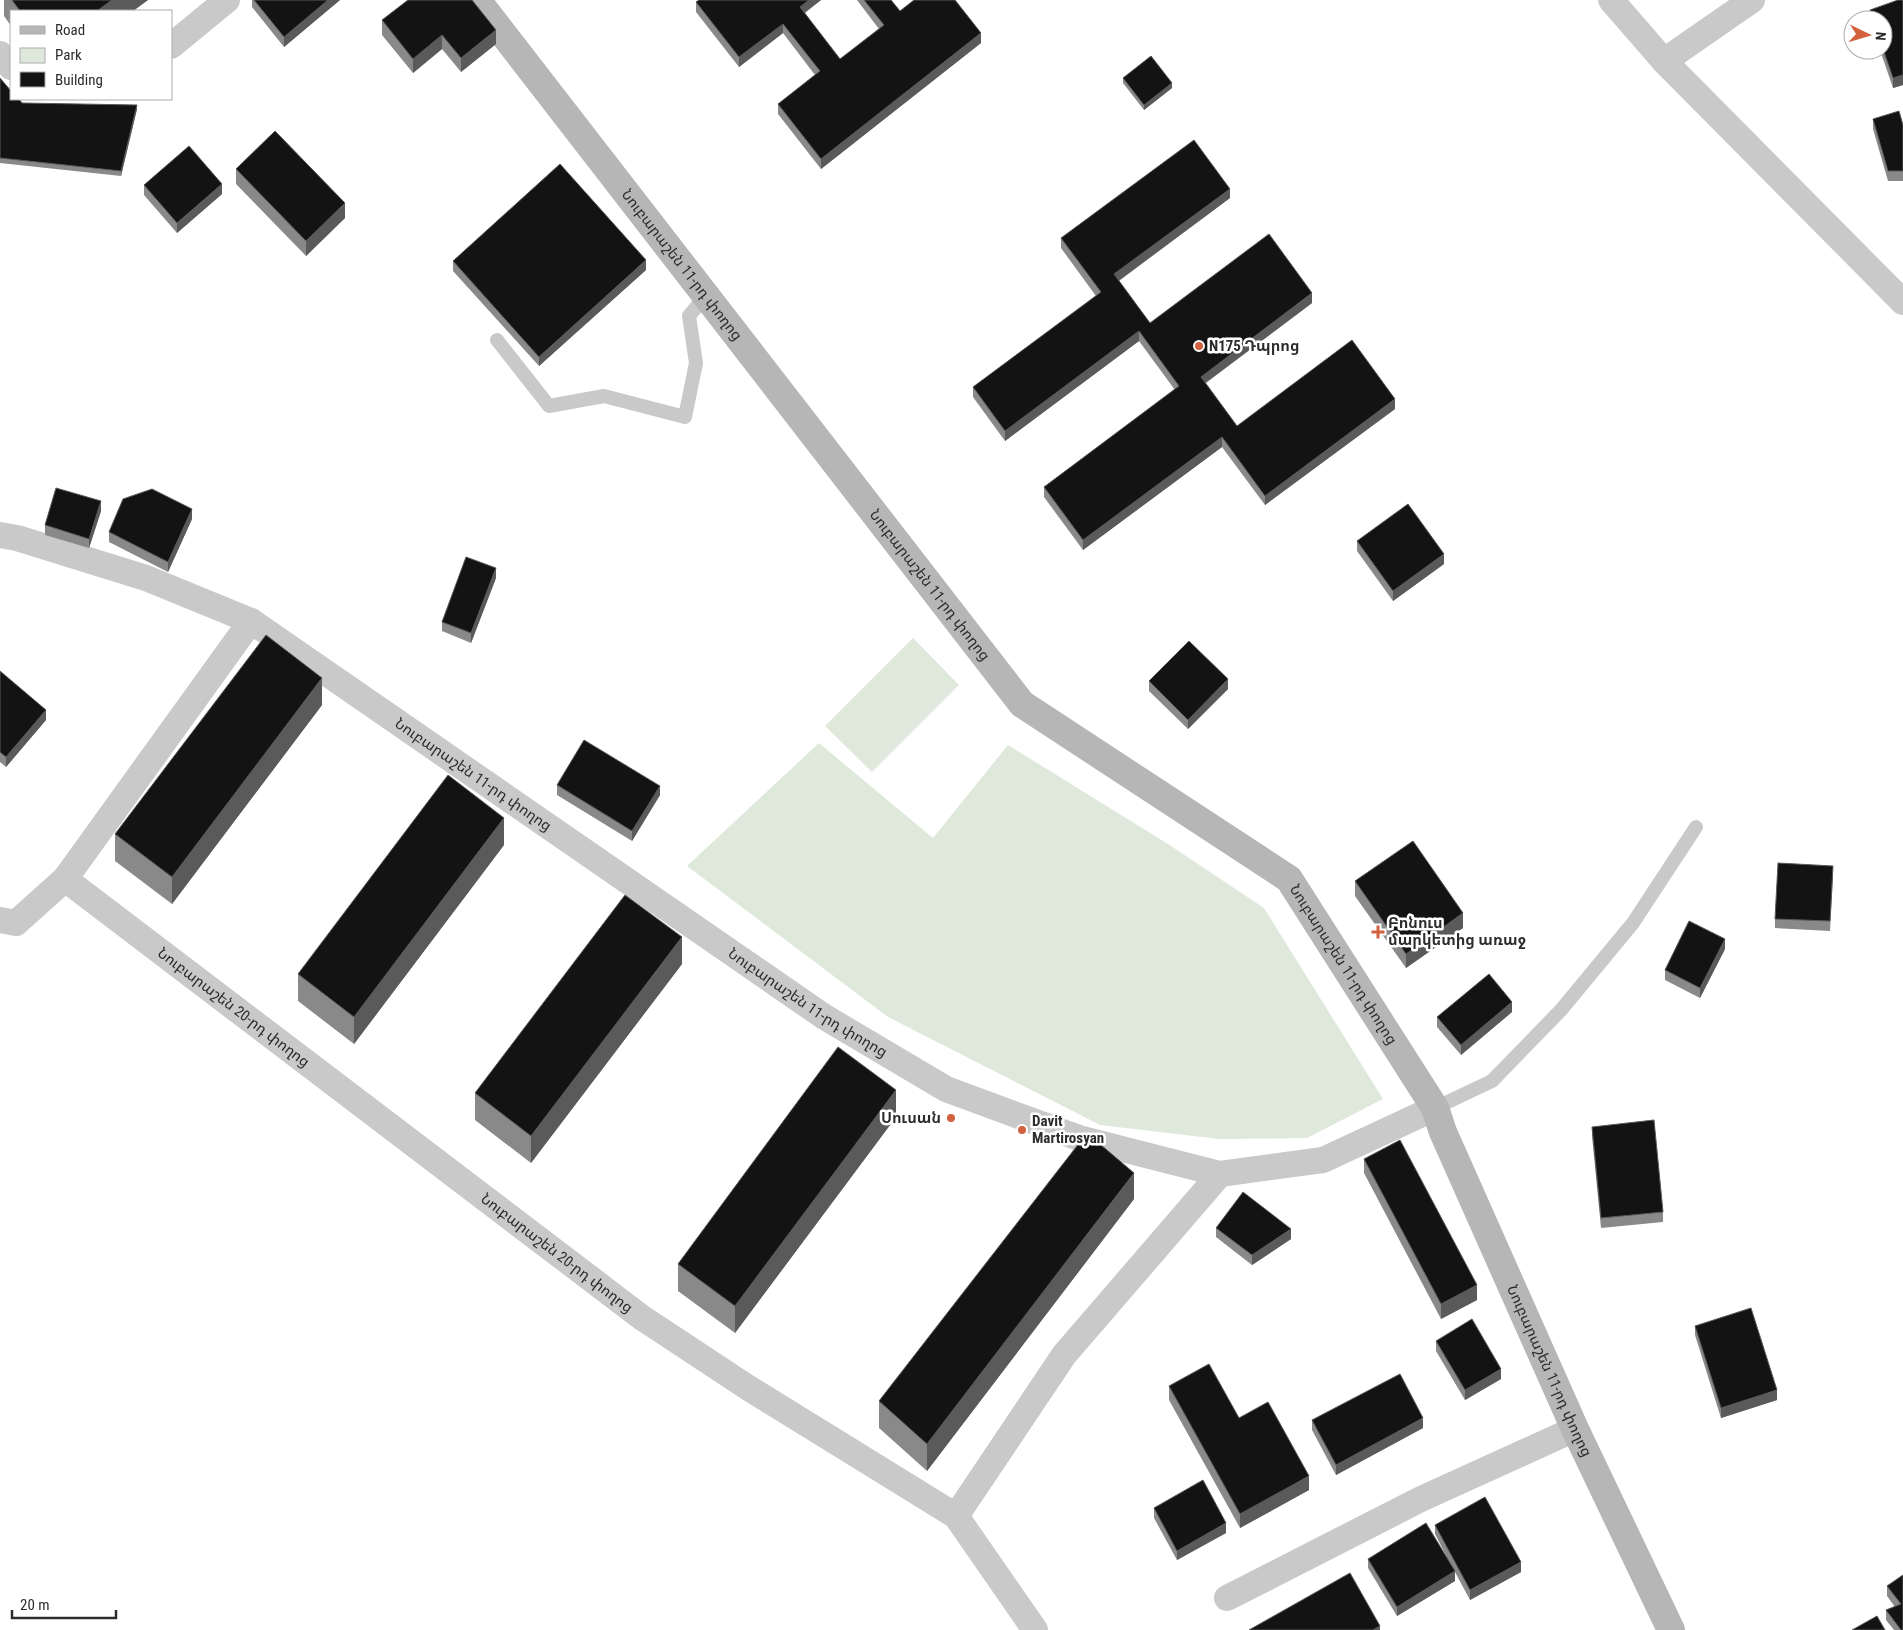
<svg xmlns="http://www.w3.org/2000/svg" width="1903" height="1630" font-family="'Roboto Condensed','Noto Sans Armenian',sans-serif">
	<style>
		.green { fill: #dee9db }
		.lines { fill: none; stroke-linecap: round; stroke-linejoin: round }
		.lane { stroke: #c9c9c9; stroke-width: 14 }
		.street { stroke: #c9c9c9; stroke-width: 26 }
		.secondary { stroke: #b6b6b6; stroke-width: 28 }
		.wall { fill: #898989 }
		.shaded-wall { fill: #5a5a5a }
		.building { fill: #131313; stroke: #5a5a5a }
		.poi-dot { fill: #d3613f; stroke: #fff; stroke-width: 2 }
		.labels { text-anchor: middle; stroke-width: 5; stroke-linejoin: round; paint-order: stroke }
		.street-label { font-size: 15px; fill: #2c2c2c; stroke: #fff }
		.poi-label { font-size: 15px; font-weight: bold; fill: #2c2c2c; stroke: #fff; text-anchor: start }
	</style>
	<rect width="100%" height="100%" fill="#fff"/>
	<!-- green -->
	<path class="green" d="M913,638L959,685L872,772L825,726Z
		M819,743L933,838L1008,745L1168,844L1264,908L1383,1099L1307,1138L1219,1139L1100,1125L888,1017L687,866Z"/>
	<g class="lines">
		<!-- lane -->
		<path class="lane" d="M497,340L549,406L604,396L685,417L696,363L689,316L706,295
			M1435,1108L1492,1081L1561,1010L1633,923L1696,827"/>
		<!-- street -->
		<g class="street">
			<path d="M1611,0L1664,61L1903,302"/>
			<path d="M171,46L227,0"/>
			<path d="M0,54L11,67"/>
			<path d="M1664,61L1752,0"/>
			<path id="s1" d="M0,535L17,538L146,578L251,621L823,1016L946,1089L1079,1138L1220,1174L1323,1160L1435,1108"/>
			<path id="s2" d="M65,879L641,1317L747,1387L956,1516L1035,1630"/>
			<path d="M0,920L16,923L65,879L251,621"/>
			<path d="M956,1516L1064,1355L1220,1174"/>
			<path d="M1227,1598L1421,1499L1575,1429"/>
		</g>
		<!-- secondary -->
		<path class="secondary" id="s3" d="M477,0L1022,704L1289,879L1435,1108L1443,1132L1575,1429L1671,1630"/>
	</g>
	<!-- wall -->
	<path class="wall" d="M4,0H148L133,11H11V26L4,16Z
		M252,0H340L284,47L252,7Z
		M699,0H821L805,13L840,59L879,29L857,0H891L900,11L981,43L821,169L778,114V104L815,75L783,33L739,67L696,12V2Z
		M1903,0V85L1893,88L1880,50H1883V20H1870V10Z
		M382,20L496,44L461,72L442,49L413,73L382,35Z
		M0,78L22,103L137,109L121,176L0,163Z
		M1123,78L1172,88L1144,110L1123,83Z
		M1873,119L1903,125V181H1888L1873,129Z
		M236,169L345,218L306,256L236,184Z
		M144,185L222,194L177,233L144,195Z
		M1230,198L1119,281L1150,323L1312,303L1206,383L1237,426L1395,409L1265,505L1222,447L1083,550L1044,497V487L1175,390L1139,341L1005,441L973,397V387L1096,296L1061,248V238Z
		M453,261L646,270L539,366L453,271Z
		M101,511L89,548L45,535V525Z
		M192,519L168,572L109,542V532Z
		M1357,541L1444,564L1393,601L1357,551Z
		M496,578L471,643L442,631V622Z
		M0,671L46,720L6,767L0,762Z
		M1149,681L1228,689L1188,729L1149,691Z
		M322,705L172,904L115,861V834Z
		M557,785L660,795L632,841L557,795Z
		M504,845L354,1044L298,1001V974Z
		M1833,876L1830,931L1775,928V919Z
		M1355,881L1463,928L1406,968L1355,896Z
		M1725,949L1700,998L1665,980V970Z
		M682,964L531,1163L475,1120V1093Z
		M1512,1012L1461,1055L1437,1027V1017Z
		M896,1117L735,1333L678,1291V1264Z
		M1592,1127L1663,1212V1222L1601,1228L1592,1136Z
		M1364,1159L1477,1300L1441,1319L1364,1173Z
		M1134,1199L927,1471L879,1428V1401Z
		M1216,1228L1291,1239L1252,1265L1216,1237Z
		M1695,1326L1777,1400L1721,1418L1695,1335Z
		M1436,1341L1501,1379L1465,1400L1436,1351Z
		M1169,1386L1239,1418L1309,1490L1240,1528L1169,1400Z
		M1312,1420L1423,1428L1336,1475L1312,1430Z
		M1154,1508L1226,1533L1177,1560L1154,1518Z
		M1435,1525L1521,1572L1470,1600L1455,1572V1581L1397,1616L1368,1568V1559L1453,1569L1435,1534Z
		M1903,1575V1630H1894L1886,1620V1610L1895,1607L1887,1596V1586Z"/>
	<!-- shaded-wall -->
	<path class="shaded-wall" d="M112,0H148L133,11H97Z
		M328,0H340L284,47V37Z
		M809,0H821L800,16V7Z
		M783,24V33L739,67V57Z
		M496,30V44L461,72V58Z
		M981,33V43L821,169V159Z
		M442,35V49L413,73V59Z
		M1903,75V85L1893,88V78Z
		M1172,83V88L1144,110V105Z
		M137,105V109L121,176V171Z
		M222,184V194L177,233V223Z
		M1230,189V198L1114,284V274Z
		M345,203V218L306,256V241Z
		M646,260V270L539,366V357Z
		M1312,293V303L1201,386V377Z
		M1139,331V341L1005,441V431Z
		M1395,399V409L1265,505V496Z
		M1222,437V447L1083,550V540Z
		M101,501V511L89,548V539Z
		M192,509V519L168,572V562Z
		M1444,554V564L1393,601V591Z
		M496,568V578L471,643V633Z
		M322,678V705L172,904V877Z
		M1228,679V689L1188,729V720Z
		M46,710V720L6,767V757Z
		M660,786V795L632,841V831Z
		M504,818V845L354,1044V1017Z
		M1463,913V928L1406,968V954Z
		M682,937V964L531,1163V1136Z
		M1725,939V949L1700,998V988Z
		M1512,1002V1012L1461,1055V1045Z
		M896,1090V1117L735,1333V1306Z
		M1134,1173V1199L927,1471V1444Z
		M1291,1229V1239L1252,1265V1255Z
		M1477,1285V1300L1441,1319V1304Z
		M1501,1369V1379L1465,1400V1390Z
		M1777,1390V1400L1721,1418V1408Z
		M1423,1418V1428L1336,1475V1465Z
		M1309,1476V1490L1240,1528V1514Z
		M1226,1523V1533L1177,1560V1551Z
		M1521,1562V1572L1470,1600V1590Z
		M1455,1571V1581L1397,1616V1607Z
		M1380,1626V1630H1373Z"/>
	<!-- building -->
	<path class="building" d="M12,0H112L97,11H20Z
		M254,0H328L284,37Z
		M408,0H472L496,30L461,58L442,35L413,59L382,20Z
		M699,0H809L800,7L840,59L884,25L864,0H891L900,11L914,0H955L981,33L821,159L778,104L820,71L783,24L739,57L696,2Z
		M1898,0H1903V75L1893,78L1883,49V20H1873L1870,10Z
		M1151,56L1172,83L1144,105L1123,78Z
		M0,78L11,91V99H19L22,103L137,105L121,171L0,158Z
		M1899,111L1903,125V171H1888L1873,119Z
		M275,131L345,203L306,241L236,169Z
		M1194,140L1230,189L1114,274L1150,323L1269,234L1312,293L1201,377L1237,426L1352,340L1395,399L1265,496L1222,437L1083,540L1044,487L1179,386L1139,331L1005,431L973,387L1101,292L1061,238Z
		M189,146L222,184L177,223L144,185Z
		M560,164L646,260L539,357L453,261Z
		M56,488L101,501L89,539L45,525Z
		M152,489L192,509L168,562L109,532L123,499Z
		M1408,504L1444,554L1393,591L1357,541Z
		M466,557L496,568L471,633L442,622Z
		M266,635L322,678L172,877L115,834Z
		M1189,641L1228,679L1188,720L1149,681Z
		M0,671L46,710L6,757L0,752Z
		M584,740L660,786L632,831L557,785Z
		M448,775L504,818L354,1017L298,974Z
		M1413,841L1463,913L1406,954L1355,881Z
		M1778,863L1833,866L1830,921L1775,919Z
		M625,895L682,937L531,1136L475,1093Z
		M1689,921L1725,939L1700,988L1665,970Z
		M1489,974L1512,1002L1461,1045L1437,1017Z
		M838,1047L896,1090L735,1306L678,1264Z
		M1654,1120L1663,1212L1601,1218L1592,1127Z
		M1087,1133L1134,1173L927,1444L879,1401Z
		M1400,1140L1477,1285L1441,1304L1364,1159Z
		M1243,1192L1291,1229L1252,1255L1216,1228Z
		M1751,1308L1777,1390L1721,1408L1695,1326Z
		M1472,1319L1501,1369L1465,1390L1436,1341Z
		M1209,1364L1239,1418L1268,1402L1309,1476L1240,1514L1169,1386Z
		M1400,1374L1423,1418L1336,1465L1312,1420Z
		M1203,1480L1226,1523L1177,1551L1154,1508Z
		M1485,1497L1521,1562L1470,1590L1435,1525Z
		M1426,1523L1455,1571L1397,1607L1368,1559Z
		M1350,1573L1380,1626L1373,1630H1249Z
		M1903,1575V1630H1901L1886,1610L1901,1604L1887,1586Z
		M1877,1616L1885,1630H1852Z"/>
	<!-- markers -->
	<g class="poi-dot">
		<circle cx="1199" cy="346" r="5"/>
		<path d="M1375.5 924.5h5v5h5v5h-5v5h-5v-5h-5v-5h5z"/>
		<circle cx="951" cy="1118" r="5"/>
		<circle cx="1022" cy="1130" r="5"/>
	</g>
	<g class="labels">
		<!-- street labels -->
		<g class="street-label">
			<text dy="5" stroke="none"><textPath href="#s3" startOffset="335">Նուբարաշեն 11-րդ փողոց</textPath></text>
			<text dy="5" stroke="none"><textPath href="#s3" startOffset="740">Նուբարաշեն 11-րդ փողոց</textPath></text>
			<text dy="5" stroke="none"><textPath href="#s1" startOffset="536">Նուբարաշեն 11-րդ փողոց</textPath></text>
			<text dy="5" stroke="none"><textPath href="#s3" startOffset="1311">Նուբարաշեն 11-րդ փողոց</textPath></text>
			<text dy="5" stroke="none"><textPath href="#s1" startOffset="941">Նուբարաշեն 11-րդ փողոց</textPath></text>
			<text dy="5" stroke="none"><textPath href="#s2" startOffset="212">Նուբարաշեն 20-րդ փողոց</textPath></text>
			<text dy="5" stroke="none"><textPath href="#s2" startOffset="618">Նուբարաշեն 20-րդ փողոց</textPath></text>
			<text dy="5" stroke="none"><textPath href="#s3" startOffset="1768">Նուբարաշեն 11-րդ փողոց</textPath></text>
		</g>
		<!-- poi labels -->
		<g class="poi-label">
			<text x="1209" y="351">N175 Դպրոց</text>
			<text x="1388" y="928">Բոնուս<tspan x="1388" dy="17">մարկետից առաջ</tspan></text>
			<text x="941" y="1123" text-anchor="end">Սուսան</text>
			<text x="1032" y="1126">Davit<tspan x="1032" dy="17">Martirosyan</tspan></text>
		</g>
	</g>
	<!-- legend -->
	<rect x="10" y="10" width="162" height="90" fill="#ffffff" stroke="#ababab"/>
	<rect x="20" y="26" width="25" height="8" fill="#b6b6b6" stroke="#ababab"/>
	<text x="55" y="35" font-size="15" fill="#2c2c2c">Road</text>
	<rect x="20" y="48" width="25" height="15" fill="#dee9db" stroke="#ababab"/>
	<text x="55" y="60" font-size="15" fill="#2c2c2c">Park</text>
	<rect x="20" y="72" width="25" height="15" fill="#131313" stroke="#ababab"/>
	<text x="55" y="85" font-size="15" fill="#2c2c2c">Building</text>
	<!-- north arrow -->
	<g transform="translate(1868 35) rotate(95)"><circle r="24" fill="#ffffff" stroke="#ababab"/>
	<path d="M0-4L9 19L0 12L-9 19Z" fill="#d3613f"/>
	<text y="-8" font-size="14" font-weight="bold" text-anchor="middle" fill="#2c2c2c">N</text>
	</g>
	<!-- scale -->
	<path d="M12 1610v8h104v-8" fill="none" stroke="#2c2c2c" stroke-width="2.5"/>
	<text x="20" y="1610" font-size="15" fill="#2c2c2c" stroke="#ffffff" stroke-width="4" paint-order="stroke">20 m</text>
</svg>
